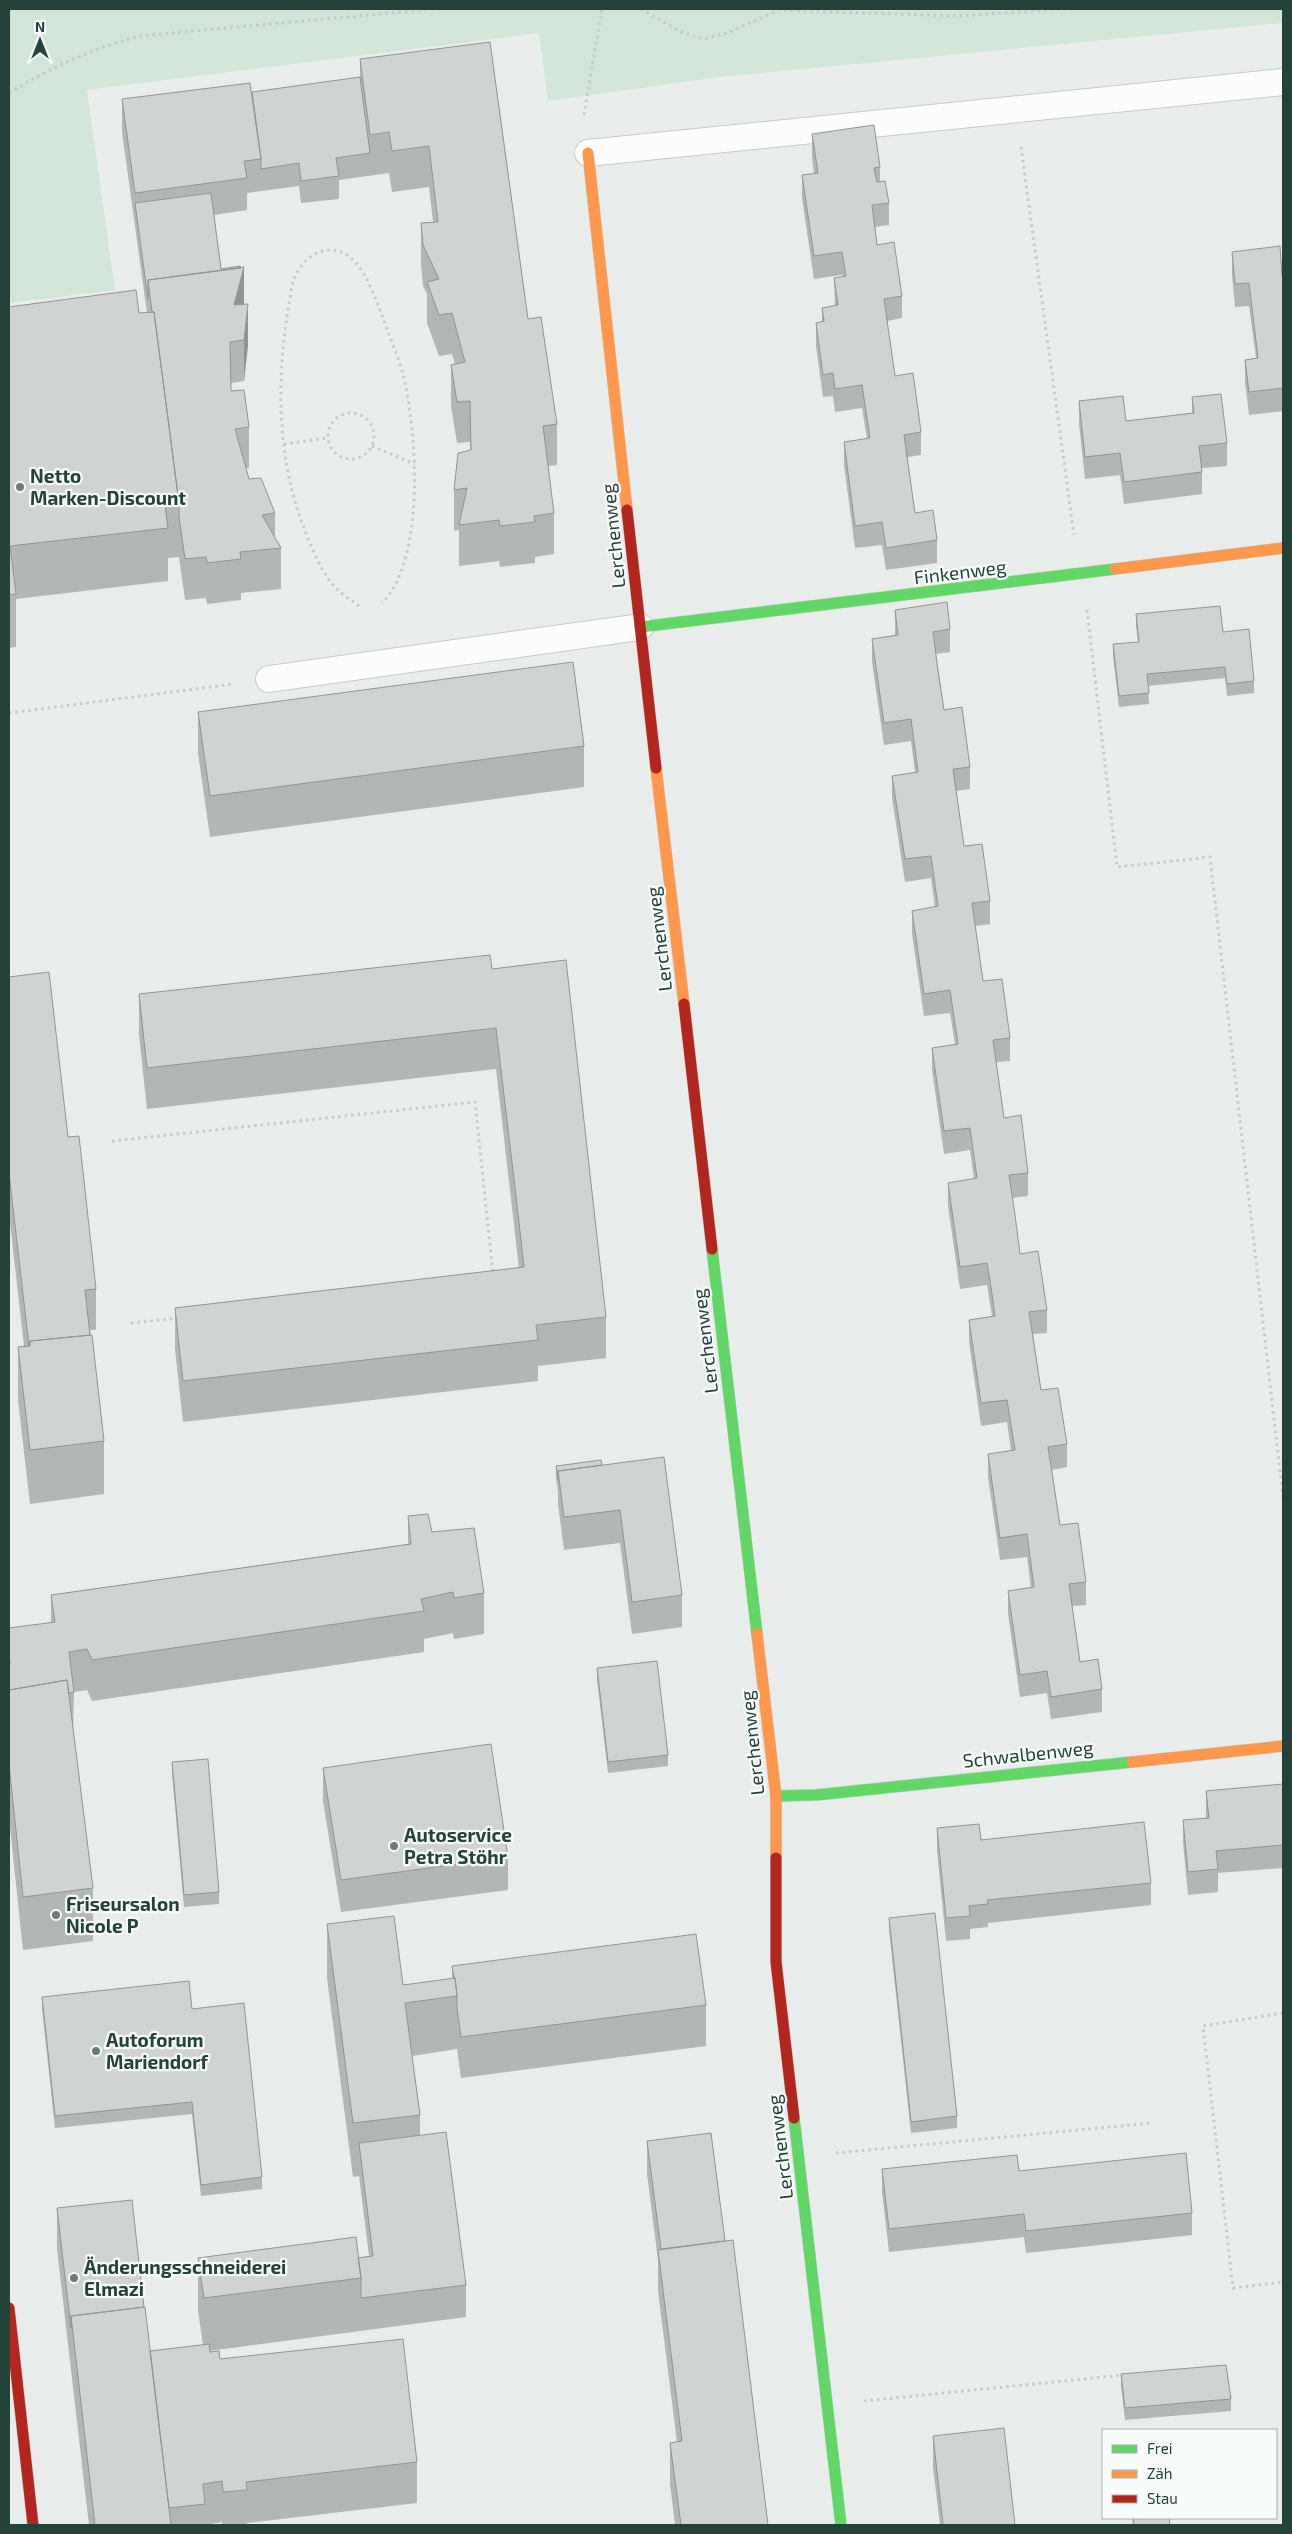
<svg xmlns="http://www.w3.org/2000/svg" width="1292" height="2534" font-family="'Exo 2',sans-serif">
	<style>
		.green { fill: #d1e6d8 }
		.lines { fill: none; stroke-linecap: round; stroke-linejoin: round }
		.lane-casing { stroke: #c5cac8; stroke-width: 28 }
		.fast-casing { stroke: #c3cbc8; stroke-width: 12 }
		.slow-casing { stroke: #c3cbc8; stroke-width: 12 }
		.jam-casing { stroke: #c3cbc8; stroke-width: 12 }
		.path { stroke: #c3ccca; stroke-width: 3; stroke-dasharray: 2.5 4; stroke-linecap: butt }
		.lane { stroke: #fcfcfc; stroke-width: 26 }
		.fast { stroke: #63d668; stroke-width: 11 }
		.slow { stroke: #ff974d; stroke-width: 11 }
		.jam { stroke: #b3261e; stroke-width: 11 }
		.wall { fill: #b2b6b5 }
		.shaded-wall { fill: #919493 }
		.building { fill: #cfd4d2; stroke: #919493 }
		.poi-dot { fill: #697e78; stroke: #f7fbf9; stroke-width: 2 }
		.labels { text-anchor: middle; stroke-width: 4.5; stroke-linejoin: round; paint-order: stroke }
		.poi-label { font-size: 19px; font-weight: bold; fill: #24423a; stroke: #f7fbf9; text-anchor: start }
		.street-label { font-size: 19px; fill: #24423a; stroke: #f7fbf9 }
	</style>
	<rect width="100%" height="100%" fill="#e8edeb"/>
	<!-- green -->
	<path class="green" d="M9,9H1283V23L720,77L548,101L539,33L87,90L115,290L9,303Z"/>
	<g class="lines">
		<defs>
			<path id="lane" d="M588,153L1283,82
				M269,679L640,627"/>
			<path id="fast" d="M640,627L1115,569
				M712,1249L757,1634
				M776,1796L816,1795L1132,1762
				M794,2118L841,2525"/>
			<path id="slow" d="M588,153L627,510
				M1115,569L1283,548
				M656,768L684,1004
				M757,1634L776,1796V1858
				M1132,1762L1283,1746"/>
			<path id="jam" d="M627,510L656,768
				M684,1004L712,1249
				M776,1858V1962L794,2118
				M9,2308L33,2525"/>
		</defs>
		<!-- lane casing -->
		<use href="#lane" class="lane-casing"/>
		<!-- fast casing -->
		<use href="#fast" class="fast-casing"/>
		<!-- slow casing -->
		<use href="#slow" class="slow-casing"/>
		<!-- jam casing -->
		<use href="#jam" class="jam-casing"/>
		<!-- path -->
		<path class="path" d="M641,9L681,32L704,39L730,32L779,10L956,16L1067,9
			M9,93C54,66 89,50 139,36L434,9
			M584,115L602,9
			M1021,147L1074,535
			M328 436a23 23 0 1 1 46 0a23 23 0 1 1-46 0Z
			M284,444L327,438
			M372,446L415,464
			M359,606C351,600 341,594 334,586C320,570 310,544 302,523C291,493 284,458 282,426C279,386 282,344 289,304C291,295 291,285 295,277C300,265 310,254 323,251C358,242 373,293 383,318C389,336 398,355 403,374C417,430 426,559 382,603
			M1087,610L1117,867L1210,857L1283,1498
			M9,713L234,684
			M112,1141L475,1102L493,1273
			M131,1323L179,1318
			M1283,2013L1203,2026L1233,2288L1283,2282
			M836,2153L1151,2123
			M864,2401L1124,2375"/>
		<!-- lane -->
		<use href="#lane" class="lane"/>
		<!-- fast -->
		<use href="#fast" class="fast"/>
		<!-- slow -->
		<use href="#slow" class="slow"/>
		<!-- jam -->
		<use href="#jam" class="jam"/>
	</g>
	<!-- wall -->
	<path class="wall" d="M490,42L528,319L557,424V465L548,466L554,513V554L535,557V563L500,567L499,561L459,566V530L454,531V490L470,451V442L457,443L451,406V365L455,364L452,354L439,356L427,323V294L423,286L421,264V223L433,222L429,187L392,192L389,173L339,180V199L301,203L299,186L247,193V210L214,215L221,269L244,304L248,345L244,381L231,383V391L249,427V468H246L249,479L275,513V538L281,548V589L241,593V600L207,604L206,598L185,600L179,557L168,558V581L16,599V647L9,648V307L139,313H147L122,132V99L252,92L360,78V59Z
		M812,134L880,167V182L889,203V225L875,227L877,245L902,296V318L887,321L895,376L921,432V455L907,457L915,513L937,540V563L886,570L882,545L855,548L844,465V442L867,439L862,408L835,412L833,396L823,397L816,346V323L822,322V308L835,306L834,278L843,276L842,275L814,279L802,198V175L814,174L812,157Z
		M1232,252L1283,276V411L1249,415L1245,383V360L1256,358L1249,306L1235,307L1232,275Z
		M1192,397L1227,443V466L1202,468V494L1124,504L1120,475L1085,479L1079,424V401L1126,421L1192,413Z
		M895,610L950,629V652L936,654L944,710L970,767V789L956,791L964,846L990,901V924L975,926L983,981L1010,1038V1061L996,1062L1004,1118L1028,1173V1196L1012,1198L1020,1254L1047,1310V1333L1033,1334L1041,1390L1067,1444V1467L1052,1470L1060,1525L1086,1582V1605L1072,1606L1080,1662L1102,1689V1712L1051,1719L1047,1693L1020,1697L1008,1614V1591L1031,1588L1027,1557L1000,1560L988,1477V1454L1011,1451L1007,1422L981,1426L969,1342V1320L992,1316L991,1310L987,1285L960,1289L948,1206V1183L974,1179L970,1150L944,1154L932,1070V1048L955,1044L950,1013L924,1016L912,934V911L935,907L931,878L905,882L892,798V776L915,772L911,741L884,745L872,662V639L895,636Z
		M1136,614L1223,632L1254,681V693L1227,696L1225,678L1148,686L1149,704L1119,707L1113,656V644L1138,642L1136,626Z
		M1282,659H1283V692L1282,681Z
		M198,712L584,746V787L210,837L198,753Z
		M492,969L606,1317V1358L538,1366V1381L183,1422L175,1349V1308L519,1268L496,1069L147,1109L139,1035V994Z
		M9,977L68,1137L96,1289V1330H90L104,1441V1494L30,1504L18,1400V1347L24,1346L9,1214Z
		M602,1465L682,1595V1627L632,1634L620,1543L564,1550L558,1504V1491L556,1478V1466Z
		M408,1516L432,1532L484,1593V1634L454,1639L453,1633L424,1639V1652L92,1701L87,1690L74,1692L73,1733L93,1888V1941L23,1950L9,1818V1628L51,1623V1595L408,1544Z
		M597,1668L668,1755V1766L608,1773L597,1680Z
		M172,1762L219,1892V1904L184,1907L172,1774Z
		M323,1768L508,1857V1890L341,1912L323,1801Z
		M1283,1784V1868L1218,1873V1892L1188,1895L1183,1843V1820L1206,1818V1791Z
		M937,1828L981,1840L1151,1883V1905L988,1923V1927L970,1929V1939L946,1941L937,1851Z
		M889,1918L957,2116V2128L911,2133L889,1930Z
		M327,1924L403,1985L452,1979V1966L706,2005V2046L461,2078L457,2049L412,2056L420,2115V2135L466,2285V2317L209,2351L210,2352L220,2359L417,2462V2503L247,2523V2525H222V2522L205,2525H89L57,2249V2208L144,2307L150,2351L203,2345L198,2311V2258H358L369,2256L359,2176L353,2177L327,1978Z
		M42,1997L192,2009L262,2177V2189L201,2196L192,2114L55,2128L42,2009Z
		M647,2141L725,2241L768,2525H675L670,2484V2443L677,2442L658,2291V2260L647,2174Z
		M882,2169L1019,2171L1192,2213V2235L1026,2253L1024,2237L889,2252L882,2192Z
		M1121,2374L1231,2399V2411L1125,2420L1121,2386Z
		M933,2436L1015,2525H940L933,2468Z
		M1132,2518H1169L1170,2525H1133Z"/>
	<!-- shaded-wall -->
	<path class="shaded-wall" d="M244,267V308L234,305Z
		M248,304V345L244,381V340Z"/>
	<!-- building -->
	<path class="building" d="M490,42L528,319L541,317L557,424L543,426L554,513L534,516L535,522L500,526L499,520L459,525L467,488L454,490L458,453L471,450L470,401L457,402L451,365L465,362L452,313L439,315L427,282L439,279L423,245L421,223L438,222L429,146L392,151L389,132L370,135L360,59Z
		M360,77L370,153L336,158L339,176L301,181L299,163L261,169V159L252,92Z
		M250,83L261,159L244,161L247,178L135,193L122,99Z
		M874,125L880,167L874,168L877,182L885,181L889,203L872,205L877,245L894,242L902,296L884,299L895,376L913,373L921,432L904,435L915,513L933,510L937,540L886,548L882,522L855,526L844,442L870,438L862,385L835,389L833,373L823,375L816,323L824,321L822,308L838,305L834,278L846,276L842,252L814,256L802,175L818,173L812,134Z
		M211,193L221,269L240,266L241,268L148,280V299L135,203Z
		M1280,246L1282,276H1283V388L1249,392L1245,360L1258,358L1249,283L1235,284L1232,252Z
		M244,267L234,305L248,304L244,340L230,342L231,391L244,390L249,427L235,429L249,479L261,478L275,513L262,515L281,548L240,552L241,559L207,563L206,557L185,559L179,517V503L154,312H152L148,280Z
		M136,290L139,313L154,312L179,503L165,505L168,528L10,546L16,594L9,595V307Z
		M1221,394L1227,443L1199,446L1202,472L1124,482L1120,453L1085,457L1079,401L1123,396L1126,421L1194,413L1192,397Z
		M947,602L950,629L933,632L938,671L944,710L962,707L970,767L953,769L964,846L982,844L990,901L972,903L983,981L1002,979L1010,1038L993,1040L1004,1118L1021,1115L1028,1173L1009,1175L1015,1215L1020,1254L1038,1251L1047,1310L1029,1312L1041,1390L1058,1388L1067,1444L1048,1447L1060,1525L1078,1523L1086,1582L1069,1584L1080,1662L1098,1659L1102,1689L1051,1697L1047,1671L1020,1675L1008,1591L1034,1587L1027,1534L1000,1538L988,1454L1015,1450L1007,1400L981,1403L969,1320L995,1316L991,1287L987,1263L960,1267L948,1183L977,1178L970,1128L944,1131L932,1048L958,1044L950,990L924,994L912,911L938,906L931,856L905,859L892,776L918,772L911,719L884,723L872,639L898,635L895,610Z
		M1220,606L1223,632L1249,629L1254,681L1227,684L1225,667L1147,674L1149,693L1119,696L1113,644L1139,642L1136,614Z
		M573,662L584,746L210,796L198,712Z
		M490,955L492,969L566,960L606,1317L536,1325L538,1340L183,1381L175,1308L524,1267L516,1196L496,1028L147,1068L139,994Z
		M49,972L68,1137L79,1136L96,1289L85,1290L90,1335L30,1341V1346H29L9,1173V977Z
		M92,1335L104,1441L30,1450L18,1347L30,1346V1341Z
		M664,1457L682,1595L632,1602L620,1510L564,1517L558,1471Z
		M601,1460L602,1465L558,1471V1479L556,1466Z
		M428,1514L432,1532L474,1528L484,1593L454,1598L453,1592L421,1599L424,1611L92,1660L87,1649L69,1652L74,1692L69,1693L67,1680L9,1690V1664H10L9,1653V1628L55,1622L51,1595L411,1544L408,1516Z
		M657,1661L668,1755L608,1762L597,1668Z
		M67,1680L93,1888L23,1897L9,1764V1690Z
		M491,1744L508,1857L341,1880L323,1768Z
		M208,1759L219,1892L184,1895L172,1762Z
		M1283,1784V1845L1216,1851L1218,1869L1188,1872L1183,1820L1209,1818L1206,1791Z
		M1144,1822L1151,1883L987,1900L988,1904L969,1906L970,1916L946,1918L937,1828L979,1824L981,1840Z
		M935,1913L957,2116L911,2122L889,1918Z
		M394,1916L403,1985L455,1978L457,1996L405,2003L420,2115L353,2123L327,1924Z
		M696,1934L706,2005L461,2037L457,2008V1996L455,1978H454L452,1966Z
		M189,1981L192,2009L244,2003L262,2177L201,2185L192,2102L55,2116L42,1997Z
		M446,2132L466,2285L361,2298V2278L358,2258L373,2256L359,2143Z
		M711,2133L725,2241L661,2249L647,2141Z
		M1186,2153L1192,2213L1026,2231L1024,2214L889,2229L882,2169L1017,2155L1019,2171Z
		M132,2200L144,2307L71,2316V2328L57,2208Z
		M356,2237L361,2278L204,2298L198,2258Z
		M733,2240L768,2525H681L670,2443L682,2441L658,2250Z
		M145,2307L171,2525H95L71,2316Z
		M403,2339L417,2462L246,2482L247,2490L223,2492L222,2481L203,2484L205,2504L169,2508L150,2351L209,2344L210,2352L219,2351L220,2359Z
		M1226,2365L1231,2399L1125,2408L1121,2374Z
		M1004,2428L1015,2525H943L933,2436Z
		M1133,2518H1169L1170,2525H1134Z"/>
	<!-- markers -->
	<g class="poi-dot">
		<circle cx="20" cy="487" r="5"/>
		<circle cx="394" cy="1846" r="5"/>
		<circle cx="56" cy="1915" r="5"/>
		<circle cx="96" cy="2051" r="5"/>
		<circle cx="74" cy="2278" r="5"/>
	</g>
	<g class="labels">
		<!-- poi labels -->
		<g class="poi-label">
			<text x="30" y="483">Netto<tspan x="30" dy="22">Marken-Discount</tspan></text>
			<text x="404" y="1842">Autoservice<tspan x="404" dy="22">Petra Stöhr</tspan></text>
			<text x="66" y="1911">Friseursalon<tspan x="66" dy="22">Nicole P</tspan></text>
			<text x="106" y="2047">Autoforum<tspan x="106" dy="22">Mariendorf</tspan></text>
			<text x="84" y="2274">Änderungsschneiderei<tspan x="84" dy="22">Elmazi</tspan></text>
		</g>
		<!-- street labels -->
		<g class="street-label">
			<text transform="translate(613 536) rotate(-96)" y="7">Lerchenweg</text>
			<text transform="translate(960 572) rotate(-7)" y="7">Finkenweg</text>
			<text transform="translate(659 939) rotate(-97)" y="7">Lerchenweg</text>
			<text transform="translate(705 1341) rotate(-97)" y="7">Lerchenweg</text>
			<text transform="translate(752 1743) rotate(-96)" y="7">Lerchenweg</text>
			<text transform="translate(1028 1754) rotate(-6)" y="7">Schwalbenweg</text>
			<text transform="translate(780 2147) rotate(-97)" y="7">Lerchenweg</text>
		</g>
	</g>
	<!-- border -->
	<rect width="1292" height="2534" fill="none" stroke="#24423a" stroke-width="20"/>
	<!-- legend -->
	<rect x="1102" y="2429" width="175" height="90" fill="#f7fbf9" stroke="#a3b1ad"/>
	<rect x="1112" y="2445" width="25" height="8" fill="#63d668" stroke="#a3b1ad"/>
	<text x="1147" y="2454" font-size="15" fill="#24423a">Frei</text>
	<rect x="1112" y="2470" width="25" height="8" fill="#ff974d" stroke="#a3b1ad"/>
	<text x="1147" y="2479" font-size="15" fill="#24423a">Zäh</text>
	<rect x="1112" y="2495" width="25" height="8" fill="#b3261e" stroke="#a3b1ad"/>
	<text x="1147" y="2504" font-size="15" fill="#24423a">Stau</text>
	<!-- north arrow -->
	<g transform="translate(40 40)" stroke="#f7fbf9" stroke-width="4" paint-order="stroke">
	<path d="M0-4L9 19L0 12L-9 19Z" fill="#24423a"/>
	<text y="-8" font-size="14" font-weight="bold" text-anchor="middle" fill="#24423a">N</text>
	</g>
</svg>
